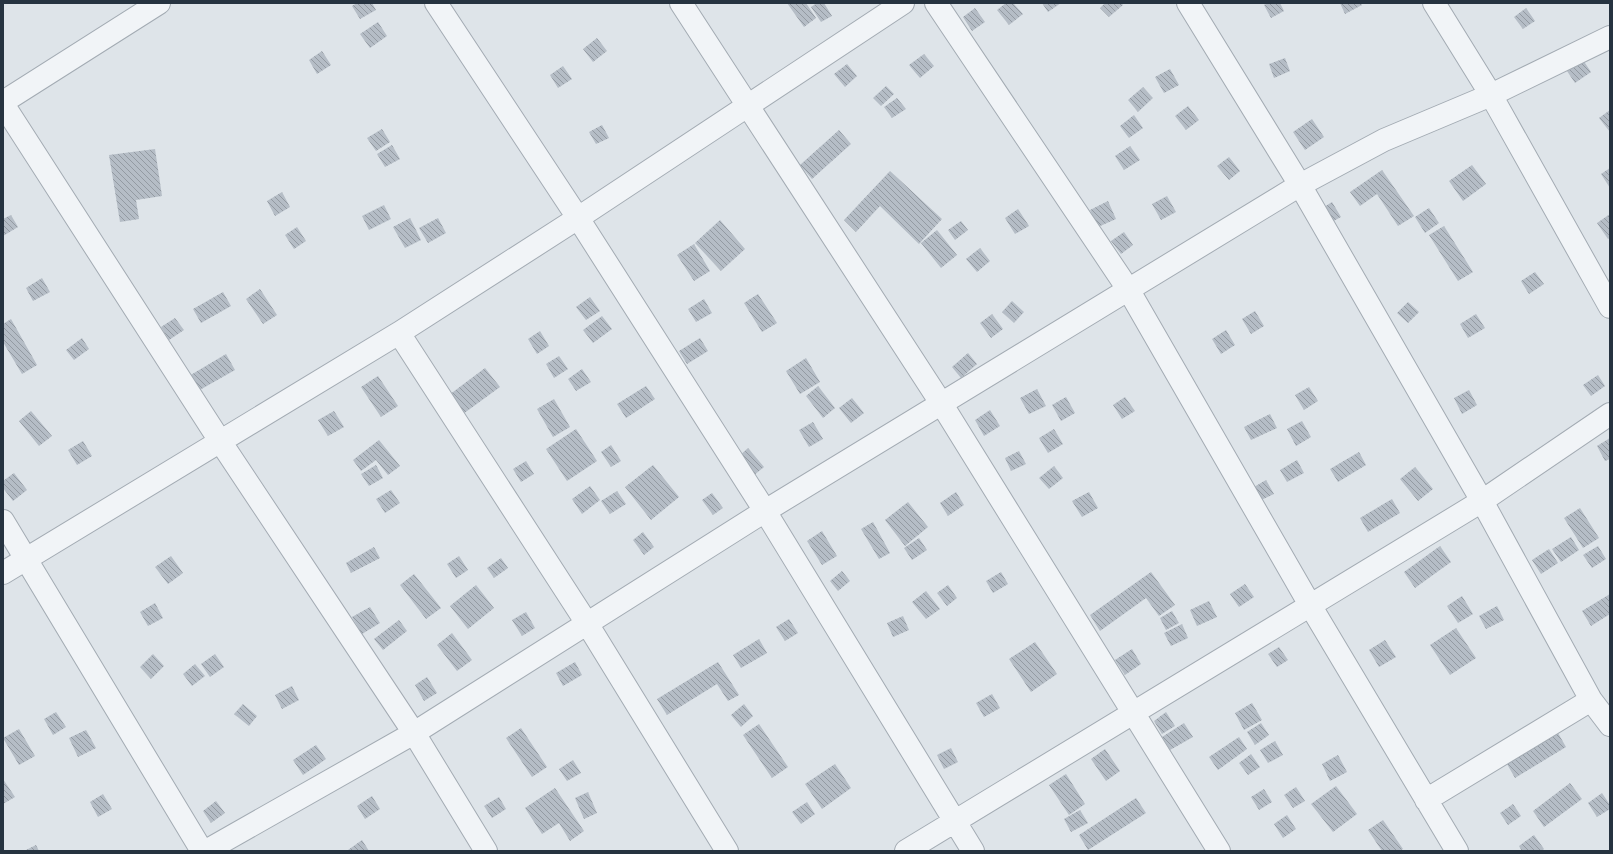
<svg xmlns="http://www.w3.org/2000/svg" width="1613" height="854" font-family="'Open Sans',sans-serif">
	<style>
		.building { fill: url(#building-back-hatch) }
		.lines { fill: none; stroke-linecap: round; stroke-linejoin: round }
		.minor-casing { stroke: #a3abb3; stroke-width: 24 }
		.minor { stroke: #f1f4f7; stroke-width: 22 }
	</style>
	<defs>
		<pattern id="building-back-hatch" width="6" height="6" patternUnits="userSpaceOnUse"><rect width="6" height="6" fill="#b5bdc6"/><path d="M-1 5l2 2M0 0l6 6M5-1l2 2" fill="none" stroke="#939aa2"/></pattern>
	</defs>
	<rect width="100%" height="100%" fill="#dee4e9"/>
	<!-- building -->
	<path class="building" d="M357,3H372L376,10L360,19L352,6Z
		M787,3H806L816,18L804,27Z
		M817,3H824L832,16L821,22L811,7Z
		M1006,3H1013L1023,14L1009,25L997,10Z
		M1042,3H1061L1048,12Z
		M1105,3H1121L1123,5L1109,17L1100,8Z
		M1268,3H1280L1284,11L1271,18L1264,5Z
		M1340,3H1361L1362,5L1345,14Z
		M975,8L985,22L972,31L963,17Z
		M1526,8L1535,21L1523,29L1514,17Z
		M378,22L387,36L370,48L360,34Z
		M597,38L607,51L593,62L583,49Z
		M322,51L331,65L317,74L309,60Z
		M924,54L934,66L920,78L909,65Z
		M1579,54L1591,72L1575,83L1563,65Z
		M1285,58L1290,71L1274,78L1269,64Z
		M847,64L857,76L845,87L834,74Z
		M563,66L572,79L558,88L550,75Z
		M1170,69L1179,85L1164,93L1155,77Z
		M886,86L894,94L881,106L873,98Z
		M1143,87L1153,98L1138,112L1128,100Z
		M897,98L906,109L892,118L884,107Z
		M1188,106L1199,120L1186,130L1175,116Z
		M1610,110V132L1599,118Z
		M1134,115L1143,128L1129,138L1120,126Z
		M1312,119L1324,137L1305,150L1293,132Z
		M602,125L609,138L596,144L589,132Z
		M382,129L390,142L376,151L367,138Z
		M839,130L851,144L812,179L800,165Z
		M392,145L400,159L385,167L377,154Z
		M1130,146L1140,160L1124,170L1115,156Z
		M155,149L162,196L136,200L139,219L120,222L109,155Z
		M1229,157L1240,171L1229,180L1217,166Z
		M1472,165L1486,184L1463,201L1449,181Z
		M1610,168V188L1601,174Z
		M1382,170L1414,216L1398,226L1377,194L1360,206L1350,192Z
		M890,171L942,219L919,244L880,206L856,232L844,220Z
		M282,192L290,207L275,216L267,201Z
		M1167,196L1176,212L1161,220L1152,204Z
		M1108,201L1116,219L1098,227L1090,210Z
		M1332,202L1341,217L1326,225L1318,211Z
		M384,205L391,219L369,230L362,216Z
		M1429,208L1439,223L1425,233L1415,217Z
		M1018,209L1029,226L1015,234L1005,218Z
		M1610,214V238L1608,239L1597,223Z
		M11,215L18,227L3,236V219Z
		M410,218L421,240L405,248L393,227Z
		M438,218L446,233L428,243L419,228Z
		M720,220L745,249L721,271L695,243Z
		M961,221L968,230L955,240L948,230Z
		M1444,226L1473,272L1458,281L1429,235Z
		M297,227L306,241L294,249L285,235Z
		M937,230L957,255L941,268L921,243Z
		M1124,232L1133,245L1121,254L1111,241Z
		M694,244L710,271L694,281L677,255Z
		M980,248L990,261L977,272L966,259Z
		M1535,272L1544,284L1529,294L1521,281Z
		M42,278L50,292L33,301L26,288Z
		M260,289L277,315L263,324L246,299Z
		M223,292L231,306L201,323L193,309Z
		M758,294L777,323L762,332L744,303Z
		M590,297L600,311L586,320L576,307Z
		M704,299L712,313L696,322L688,309Z
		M1012,301L1024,312L1014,323L1002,312Z
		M1408,302L1419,312L1408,323L1397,313Z
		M1255,311L1264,326L1251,334L1242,319Z
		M992,314L1003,329L991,338L980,323Z
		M1476,314L1485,328L1468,338L1460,324Z
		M602,316L612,329L593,343L583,330Z
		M175,318L184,330L169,340L161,327Z
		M11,319L37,365L22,374L3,342V324Z
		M1226,330L1235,345L1221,354L1212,339Z
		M540,331L549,346L537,354L528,339Z
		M82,338L89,349L74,360L66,350Z
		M700,338L708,351L687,364L679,351Z
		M968,353L977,364L961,378L952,367Z
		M226,354L235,370L198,391L189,376Z
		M559,356L568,369L554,378L546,364Z
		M806,358L820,382L800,394L786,371Z
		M485,368L500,387L463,414L449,395Z
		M582,369L591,382L576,391L568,379Z
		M1598,375L1605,386L1591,396L1583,385Z
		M378,376L398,406L381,417L361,387Z
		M646,386L655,399L626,418L617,404Z
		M818,386L835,408L823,418L806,396Z
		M1309,387L1318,401L1304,410L1295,395Z
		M1037,389L1046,406L1029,414L1020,398Z
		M1469,390L1477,405L1462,414L1454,398Z
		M1066,397L1075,413L1061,421L1052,405Z
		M1125,397L1135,411L1122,419L1113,405Z
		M852,398L864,413L851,423L839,408Z
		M554,399L570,427L553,437L537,409Z
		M990,410L1000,426L984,436L975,420Z
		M31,411L52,436L39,446L19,421Z
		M334,411L344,427L328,436L318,420Z
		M1270,414L1277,428L1251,440L1244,427Z
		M1302,421L1311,437L1296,446L1287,429Z
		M813,422L823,439L809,447L799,430Z
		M576,429L597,461L567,481L546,449Z
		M1054,429L1063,444L1048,453L1039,438Z
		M1610,438V459L1605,461L1597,446Z
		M379,440L400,466L388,475L376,460L361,471L353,460Z
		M83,441L92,456L77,465L68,450Z
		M611,445L621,461L611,467L601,452Z
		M748,448L764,467L753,476L738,457Z
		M1019,451L1026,464L1011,471L1005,458Z
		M1359,452L1366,465L1338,482L1330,469Z
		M1297,460L1304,473L1287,482L1280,470Z
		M526,461L534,474L521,482L513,469Z
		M376,465L383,478L369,486L361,474Z
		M653,465L679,497L651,520L625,487Z
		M1054,466L1063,478L1049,489L1039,478Z
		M1415,467L1433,489L1418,501L1400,479Z
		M14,473L27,490L13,501L3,488V481Z
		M1266,480L1274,494L1261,500L1254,487Z
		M590,486L600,500L582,514L572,499Z
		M391,490L400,503L385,513L376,499Z
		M617,491L626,504L610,514L601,501Z
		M956,492L964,505L948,516L940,503Z
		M1089,492L1098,508L1082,517L1072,501Z
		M712,493L723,508L713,515L702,500Z
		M1392,499L1400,513L1368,532L1360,518Z
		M908,502L928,527L905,546L885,520Z
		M1580,508L1599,538L1583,548L1564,518Z
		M873,522L890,553L879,559L861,529Z
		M822,531L837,556L822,565L807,541Z
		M643,532L654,547L644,555L633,540Z
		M1571,537L1579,550L1561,562L1552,549Z
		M919,538L927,550L912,560L904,548Z
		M1440,546L1451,562L1415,588L1404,572Z
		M1598,546L1606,559L1592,568L1583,555Z
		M374,547L380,558L351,573L346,563Z
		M1549,549L1558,563L1541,574L1532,560Z
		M171,556L183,573L168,584L155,567Z
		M459,556L468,570L456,578L447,564Z
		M501,558L508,568L494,578L487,568Z
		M842,571L850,581L838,591L830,581Z
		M1001,572L1008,584L993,593L986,581Z
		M1151,572L1175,605L1159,616L1146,598L1100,631L1090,615Z
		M414,574L441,608L426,619L400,585Z
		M1245,584L1254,597L1239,607L1230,594Z
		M476,585L494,608L468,629L450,606Z
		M948,585L957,598L947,606L937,593Z
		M926,591L940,609L926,619L912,602Z
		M1610,594V614L1591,626L1582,611Z
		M1462,596L1473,614L1458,623L1447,606Z
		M1209,601L1217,617L1197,626L1190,610Z
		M155,603L163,618L148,626L140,612Z
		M1497,606L1504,620L1486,629L1479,616Z
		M370,607L380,623L362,634L352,617Z
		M1172,611L1179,623L1166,630L1160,618Z
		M526,612L535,628L522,636L512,620Z
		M903,616L909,630L893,637L887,623Z
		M789,619L798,633L785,641L776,627Z
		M399,620L407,631L383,650L374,639Z
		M1182,624L1188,638L1171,646L1164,633Z
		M1456,628L1476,658L1450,675L1430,645Z
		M452,633L472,660L457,671L437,645Z
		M759,639L767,653L741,668L733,655Z
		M1385,640L1396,657L1379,667L1369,650Z
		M1035,642L1057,674L1031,692L1009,659Z
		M1279,647L1288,660L1277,667L1268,654Z
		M1132,649L1141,664L1125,675L1115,660Z
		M153,654L164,666L151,679L140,667Z
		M215,654L224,667L210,677L201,664Z
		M575,662L582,675L563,686L556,673Z
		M718,662L739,695L728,701L717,684L667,715L657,699Z
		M195,664L205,676L192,686L183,674Z
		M427,677L437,693L424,701L415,685Z
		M292,686L299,700L282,709L275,695Z
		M992,694L1000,708L984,717L976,703Z
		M1252,703L1262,720L1244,730L1235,713Z
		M243,704L257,716L249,726L234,714Z
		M744,704L753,716L741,727L731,715Z
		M56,712L66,727L53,735L44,719Z
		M1166,712L1175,726L1162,734L1154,721Z
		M1184,723L1193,737L1170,750L1162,737Z
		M1261,723L1269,735L1255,745L1247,732Z
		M759,724L788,767L772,778L743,735Z
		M521,728L547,767L532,777L506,738Z
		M19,729L35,756L19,765L3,738Z
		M86,730L96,748L78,757L69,738Z
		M1558,733L1566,747L1515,778L1507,764Z
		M1239,737L1247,749L1218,770L1209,757Z
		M1275,741L1283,755L1268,763L1260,750Z
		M316,745L326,759L303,775L293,760Z
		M951,748L958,762L944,769L937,755Z
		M1105,749L1120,771L1106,781L1091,759Z
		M1251,754L1260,767L1248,775L1239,763Z
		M1338,755L1347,772L1330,781L1322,764Z
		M573,760L581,773L567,781L559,769Z
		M835,764L851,788L822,809L805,784Z
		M1066,774L1085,804L1069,815L1049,785Z
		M3,779L15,797L3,804Z
		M1570,783L1582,799L1544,827L1533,811Z
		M1336,786L1357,814L1333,832L1311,804Z
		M1296,787L1305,801L1293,808L1284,795Z
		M555,788L584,831L570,841L559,823L542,834L525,808Z
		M1264,789L1272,802L1259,810L1251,797Z
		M588,792L597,813L584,819L575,798Z
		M1602,793L1610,805V809L1597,817L1588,803Z
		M103,794L112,809L98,817L90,802Z
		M372,796L380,809L365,819L357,806Z
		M499,797L506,809L492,818L484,806Z
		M1136,798L1146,813L1088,850L1079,835Z
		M216,801L225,813L211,823L203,811Z
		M807,802L815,814L801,824L792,812Z
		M1513,804L1521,816L1508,825L1500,813Z
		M1080,810L1088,823L1071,832L1064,819Z
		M1287,815L1296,829L1283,838L1274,824Z
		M1383,820L1403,849L1399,851H1382L1368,830Z
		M1534,835L1544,849L1542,851H1522L1519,846Z
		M362,840L369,851H349L348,850Z
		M36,845L39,851H24Z"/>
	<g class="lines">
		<defs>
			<path id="minor" d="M436,3L578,218L765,511L973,851
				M681,3L941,403L1219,851
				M936,3L1128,289L1310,605L1457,851
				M1188,3L1300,185L1482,501L1591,700L1610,725
				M1434,3L1491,95L1610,307
				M3,102L159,3
				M3,104L220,441L414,733L486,851
				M399,333L588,625L727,851
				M3,521L202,851
				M3,573L399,333L578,218L903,3
				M1426,800L1591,700
				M206,851L414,733L765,511L1300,185L1384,140L1491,95L1610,37
				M906,851L1482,501L1610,414"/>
		</defs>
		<!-- minor casing -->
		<use href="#minor" class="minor-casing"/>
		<!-- minor -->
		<use href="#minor" class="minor"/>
	</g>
	<!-- border -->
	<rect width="1613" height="854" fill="none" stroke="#263340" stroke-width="8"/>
</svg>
